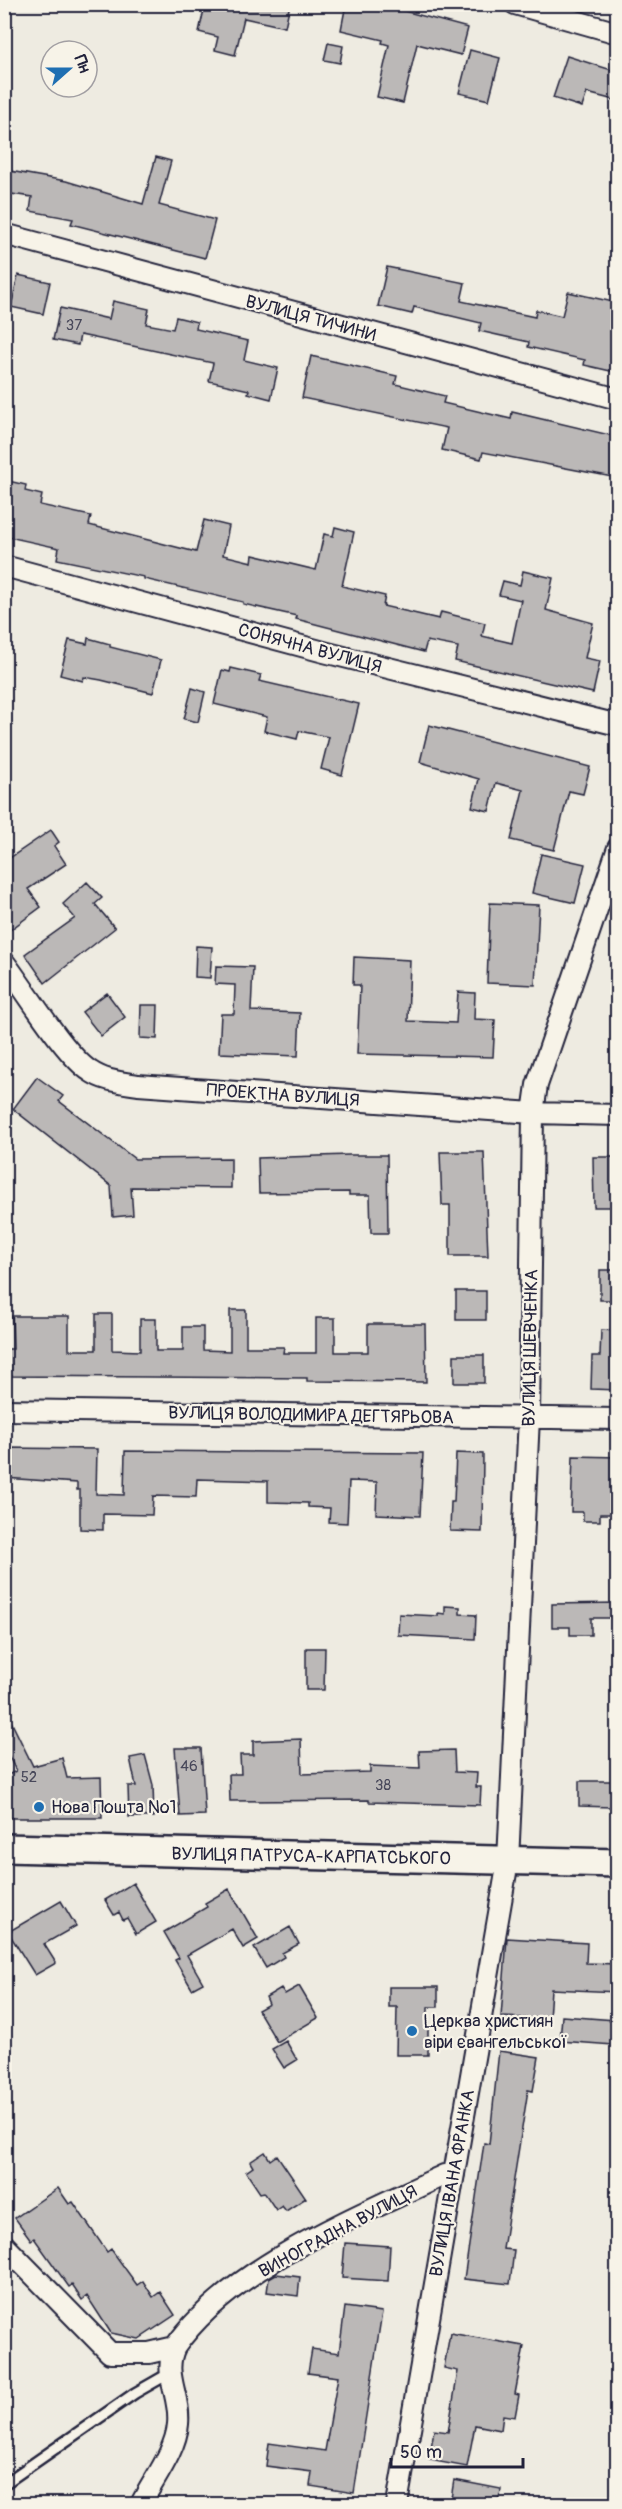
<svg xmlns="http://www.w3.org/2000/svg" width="622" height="2509" font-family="Pangolin,sans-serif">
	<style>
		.building { fill: #bbb8b7; stroke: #22223b; stroke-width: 1.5 }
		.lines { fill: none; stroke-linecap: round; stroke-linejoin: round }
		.lane-casing { stroke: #22223b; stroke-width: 14 }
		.street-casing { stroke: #22223b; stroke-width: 24 }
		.secondary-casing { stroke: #22223b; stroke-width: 32 }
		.lane { stroke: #f7f3e8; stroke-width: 9 }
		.street { stroke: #f7f3e8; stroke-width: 20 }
		.secondary { stroke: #f7f3e8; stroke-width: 27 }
		.poi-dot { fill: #1f6fb2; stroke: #f7f3e8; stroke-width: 2 }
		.labels { text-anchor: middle; stroke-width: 4.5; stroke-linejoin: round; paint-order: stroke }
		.number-label { font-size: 15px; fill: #48485a }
		.street-label { font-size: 18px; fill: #22223b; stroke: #f7f3e8 }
		.poi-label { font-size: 18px; fill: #22223b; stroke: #f7f3e8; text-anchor: start }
	</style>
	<rect width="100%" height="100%" fill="#eeebe1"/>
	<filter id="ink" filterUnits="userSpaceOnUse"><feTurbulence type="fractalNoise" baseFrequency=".0167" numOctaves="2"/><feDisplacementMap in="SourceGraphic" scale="12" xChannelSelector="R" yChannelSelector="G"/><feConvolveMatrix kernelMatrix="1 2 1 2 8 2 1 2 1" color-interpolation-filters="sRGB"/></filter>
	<g filter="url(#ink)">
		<!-- building -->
		<path class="building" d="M213,4H290L285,27L244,18L235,55L215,50L218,37L199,32L205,5L213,7Z
			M346,4H378L468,28L461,55L417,44L403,103L377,97L389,45L382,43L383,40L341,30Z
			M328,43L343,46L340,63L324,60Z
			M470,50L500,58L489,100L459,93Z
			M567,56L618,72V101L587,93L582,107L553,98Z
			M156,157L171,161L159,205L215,220L205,258L71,224L73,219L30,211L32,197L4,193V170L66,181L143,204Z
			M387,267L465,283L461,301L535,317L536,310L562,316L568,292L618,303L615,372L584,365L585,360L528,347L529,342L479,331L481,323L414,307L412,314L378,306Z
			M18,275L50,282L43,314L11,307Z
			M113,301L149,309L146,324L173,329L176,317L197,322L196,329L248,341L244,360L278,368L271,399L248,393L249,390L209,381L213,363L90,337L80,335L78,345L53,340L60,308L109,319Z
			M311,356L397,376L395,384L445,396L443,403L511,419L512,412L618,437V478L483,452L481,459L442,450L447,428L302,398Z
			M4,480L26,485L25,491L42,495L40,505L91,516L89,525L196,552L204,520L229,526L223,555L252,562L253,555L316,570L324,534L333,536L335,527L354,532L342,586L385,596L383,606L439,619L441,612L485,623L482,636L512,643L521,600L499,595L503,581L520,585L523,571L553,578L546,610L593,623L585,658L600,661L593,693L455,661L458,647L427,641L424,652L296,619L297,616L243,604V602L144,579V577L57,559L59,548L4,536Z
			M88,638L110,644V647L161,660L153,693L101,680L84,677L83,681L60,675L69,640L87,644Z
			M231,668L261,675L259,681L359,704L342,775L321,769L329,737L299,731L297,739L264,731L267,717L214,704L222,670L230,672Z
			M192,688L205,692L198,722L184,719Z
			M429,725L590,767L583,794L569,791L554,850L511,840L523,790L496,783L489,811L472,807L479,779L420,762Z
			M51,830L59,842L54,846L66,864L28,889L41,907L10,930L4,923V862Z
			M541,854L585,864L575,903L532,893Z
			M87,882L102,898L95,904L115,928L45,983L25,954L75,918L63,904Z
			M490,903L539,905L535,985L487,983Z
			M196,946L212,947L210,978L195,977Z
			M354,957L410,960L408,1021L456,1023L458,992L475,993L474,1019L495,1020L493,1057L357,1054L360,985H353Z
			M216,966L253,967L251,1011L300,1013L298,1056L219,1053L221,1014H234L235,985L215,984Z
			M107,993L125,1017L101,1036L82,1012Z
			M141,1005H158L157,1039L140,1038Z
			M37,1077L63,1096L59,1101L135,1159L231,1158V1188L131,1187L133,1215L113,1217L111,1186L13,1109Z
			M440,1152H484L488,1256H450V1205H442Z
			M349,1155H387L388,1233H371L370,1195H349V1192L259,1193L258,1158Z
			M593,1157H618V1207H594Z
			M600,1270H615L618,1300H600Z
			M456,1291H486V1320H456Z
			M230,1310H246V1347H284L283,1353H316V1318H335V1352H368V1324H425L426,1382L307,1381V1378L4,1376V1349H13L12,1316H69V1350H96V1314H112V1350L140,1351V1319H156V1351H183V1327H203V1350L230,1351Z
			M601,1330L618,1331V1390L591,1389L592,1356H600Z
			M454,1355H484V1383H454Z
			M4,1448L97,1449L96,1494L124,1495L125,1451L423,1453L420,1516L376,1514L377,1482L349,1481L347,1523L329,1522L330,1508L308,1507V1503L268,1502V1481L197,1479L196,1497L153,1496L152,1515L103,1514V1530L80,1529V1490H77V1483L4,1478Z
			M456,1453L483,1454L482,1532L450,1531L451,1502H454Z
			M573,1456L618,1457V1514H600V1521H583V1512H571Z
			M618,1603V1618H591V1635H570V1627H552V1604Z
			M445,1606L460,1607V1614L476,1615L475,1639L398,1635L399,1614L438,1616V1613L445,1614Z
			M306,1648H325L324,1690H306Z
			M4,1707L33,1766L62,1758L67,1778L101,1777L102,1818H8L4,1811V1777L16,1771L4,1746Z
			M301,1739L302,1774L370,1772V1766L420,1768L419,1751L454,1750L455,1772L477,1773L476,1787H481L480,1805L369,1802V1800L230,1801L229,1774H241L240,1755H253V1741Z
			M175,1748H201L205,1815L180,1816Z
			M145,1755L153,1785L154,1817H129L128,1786H136L130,1758Z
			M579,1781H612L611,1807L579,1806Z
			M133,1883L156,1922L136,1934L127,1918L123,1920L119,1912L114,1915L105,1900Z
			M229,1889L258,1939L243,1948L232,1929L187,1955L203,1983L192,1989L175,1960L179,1958L164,1932L207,1907L205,1903Z
			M61,1901L76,1926L44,1944L56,1963L35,1975L8,1932Z
			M290,1927L299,1944L282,1953L284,1957L266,1968L254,1948Z
			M507,1938L587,1943L586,1963L618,1964V1992L551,1989L549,2019L501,2017Z
			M299,1986L318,2018L277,2042L258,2010L269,2004L266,1997L281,1988L285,1994Z
			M389,1987H438V2007H428V2055H396L397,2007H389Z
			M562,2016L615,2020L613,2045L560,2041Z
			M286,2041L297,2060L284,2068L272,2049Z
			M499,2051L539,2057L533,2091L528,2090L503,2249L514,2250L510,2284L464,2279L484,2143L489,2144Z
			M265,2152L270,2160L277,2155L306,2198L286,2211L282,2206L276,2210L264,2192L260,2193L246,2172L253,2167L250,2162Z
			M58,2188L69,2204L73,2202L107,2252L111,2249L137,2285L143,2281L153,2297L160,2292L175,2315L139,2339L111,2333L87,2296L82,2300L72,2285L69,2287L34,2238L31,2240L15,2218Z
			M345,2243L390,2246L388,2281L342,2278Z
			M276,2274L300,2277L298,2296L267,2292L269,2278Z
			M345,2307L382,2312L354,2493L310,2486L312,2472L266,2466L269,2443L325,2451L338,2377L308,2373L312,2349L339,2353Z
			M450,2333L524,2346L515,2394L519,2395L515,2417L503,2415L501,2430L475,2425L467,2467L429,2460L434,2430L448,2432L458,2371L444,2368Z
			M454,2480L501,2489L499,2505H450Z"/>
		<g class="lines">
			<defs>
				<path id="lane" d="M4,2484L135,2393L170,2373"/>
				<path id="street" d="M515,4L618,33
					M4,234L618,399
					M4,566L324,652L618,725
					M4,962C25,989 64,1054 90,1071C104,1081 121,1082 138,1085L533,1113L618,1115
					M4,1410L618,1419
					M4,2245L110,2353H149L175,2347C230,2267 358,2216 444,2175H454
					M141,2504C153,2480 176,2451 178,2424C181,2396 162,2374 175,2347
					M397,2504L508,1861L529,1417L533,1113L537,1085L618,848"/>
				<path id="secondary" d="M4,1848L618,1863"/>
			</defs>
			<!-- lane casing -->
			<use href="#lane" class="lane-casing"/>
			<!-- street casing -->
			<use href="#street" class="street-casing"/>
			<!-- secondary casing -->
			<use href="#secondary" class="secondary-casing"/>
			<!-- lane -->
			<use href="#lane" class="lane"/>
			<!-- street -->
			<use href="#street" class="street"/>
			<!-- secondary -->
			<use href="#secondary" class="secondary"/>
		</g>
	</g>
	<!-- markers -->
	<g class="poi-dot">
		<circle cx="39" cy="1807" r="6"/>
		<circle cx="412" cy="2031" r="6"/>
	</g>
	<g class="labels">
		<!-- number labels -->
		<g class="number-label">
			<text x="74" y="330">37</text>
			<text x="189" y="1771">46</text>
			<text x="29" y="1782">52</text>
			<text x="383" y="1790">38</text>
		</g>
		<!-- street labels -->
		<g class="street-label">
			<text transform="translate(311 318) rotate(15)" y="6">ВУЛИЦЯ ТИЧИНИ</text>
			<text transform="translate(310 648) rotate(15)" y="6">СОНЯЧНА ВУЛИЦЯ</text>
			<text transform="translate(283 1095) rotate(4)" y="6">ПРОЕКТНА ВУЛИЦЯ</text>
			<text transform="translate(530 1348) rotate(-89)" y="6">ВУЛИЦЯ ШЕВЧЕНКА</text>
			<text transform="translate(311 1415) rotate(1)" y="6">ВУЛИЦЯ ВОЛОДИМИРА ДЕГТЯРЬОВА</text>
			<text transform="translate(311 1856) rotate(1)" y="6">ВУЛИЦЯ ПАТРУСА-КАРПАТСЬКОГО</text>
			<text transform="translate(452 2183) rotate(-80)" y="6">ВУЛИЦЯ ІВАНА ФРАНКА</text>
			<text transform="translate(338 2231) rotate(-28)" y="6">ВИНОГРАДНА ВУЛИЦЯ</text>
		</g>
		<!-- poi labels -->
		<g class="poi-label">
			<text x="51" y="1813">Нова Пошта №1</text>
			<text x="424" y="2027">Церква християн<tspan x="424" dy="21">віри євангельської</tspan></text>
		</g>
	</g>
	<!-- margin -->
	<rect width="622" height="2509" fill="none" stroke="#f7f3e8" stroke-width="24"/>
	<rect x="12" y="12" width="598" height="2485" fill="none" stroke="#22223b" stroke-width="2" filter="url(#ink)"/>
	<!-- north arrow -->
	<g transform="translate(69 69) rotate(69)"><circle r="28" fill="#f7f3e8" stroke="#a29fa3" stroke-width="1.5"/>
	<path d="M0-4.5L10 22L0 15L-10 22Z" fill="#1f6fb2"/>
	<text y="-9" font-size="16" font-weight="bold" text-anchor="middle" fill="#22223b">Пн</text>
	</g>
	<!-- scale -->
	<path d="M391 2458v9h132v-9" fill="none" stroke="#22223b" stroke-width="3"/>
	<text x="400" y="2458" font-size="18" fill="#22223b" stroke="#f7f3e8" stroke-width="4.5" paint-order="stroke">50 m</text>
</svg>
